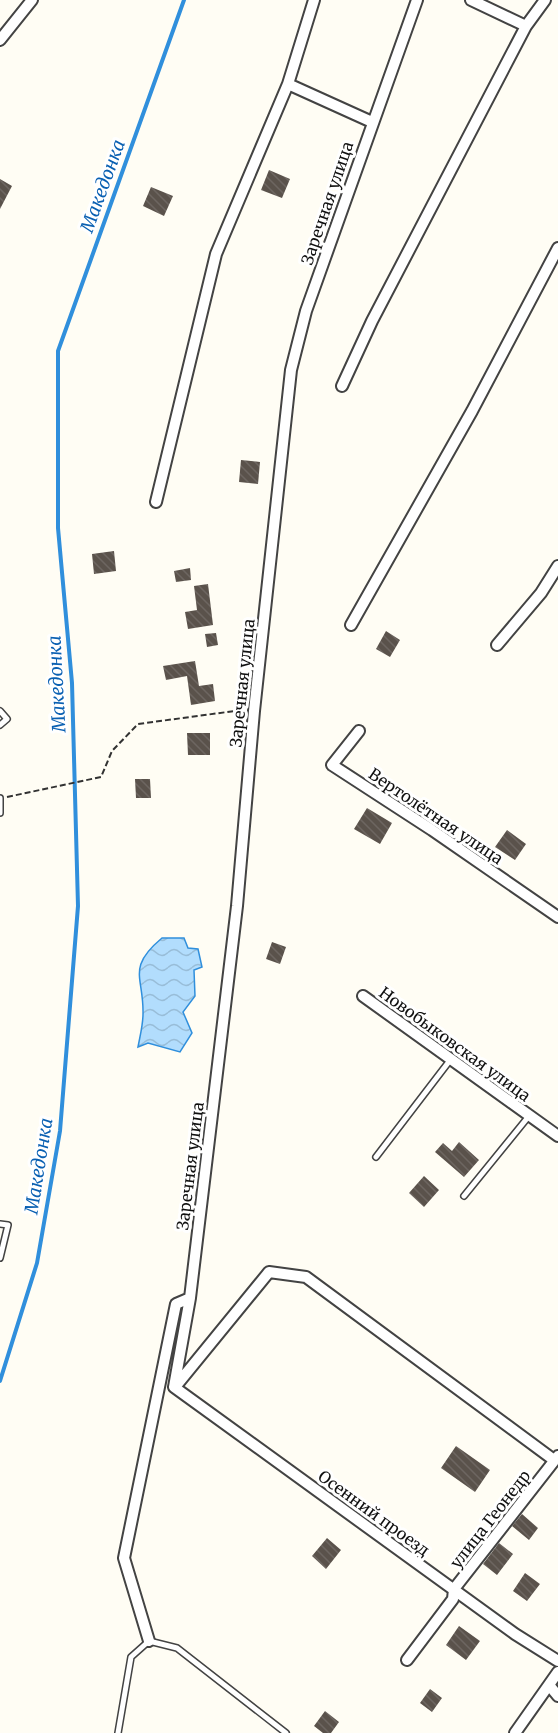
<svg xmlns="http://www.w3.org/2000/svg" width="558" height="1733" font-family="Merriweather,serif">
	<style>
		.water { fill: url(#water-waves); stroke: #308fdc; stroke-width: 1.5 }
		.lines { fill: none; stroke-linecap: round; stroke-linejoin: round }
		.stream { stroke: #308fdc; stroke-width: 4 }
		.building { fill: url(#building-back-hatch) }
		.lane-casing { stroke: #434343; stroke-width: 8 }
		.street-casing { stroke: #434343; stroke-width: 14 }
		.path { stroke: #323232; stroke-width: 2; stroke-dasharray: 6 3; stroke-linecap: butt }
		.lane { stroke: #fff; stroke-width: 5 }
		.street { stroke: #fff; stroke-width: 10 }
		.labels { text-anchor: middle; stroke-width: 6; stroke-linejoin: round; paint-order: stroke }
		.street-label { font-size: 16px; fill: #101010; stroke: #fff }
		.water-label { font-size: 18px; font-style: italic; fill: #0a60b2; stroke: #fff }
	</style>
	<defs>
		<pattern id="water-waves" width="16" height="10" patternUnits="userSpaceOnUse" patternTransform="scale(1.5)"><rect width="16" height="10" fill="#b2ddfd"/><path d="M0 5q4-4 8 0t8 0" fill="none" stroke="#98bdd8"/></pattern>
		<pattern id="building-back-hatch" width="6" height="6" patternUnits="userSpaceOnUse" patternTransform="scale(1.5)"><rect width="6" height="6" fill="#5a524b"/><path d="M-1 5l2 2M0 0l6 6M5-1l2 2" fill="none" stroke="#6d6661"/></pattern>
	</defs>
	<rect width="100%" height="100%" fill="#fffdf4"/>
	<!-- water -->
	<path class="water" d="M162,938H184L188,948L198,949L202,967L194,970L195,996L183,1012L192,1033L180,1052L148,1043L138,1047C140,1036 143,1025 143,1014C144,977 126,968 162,938Z"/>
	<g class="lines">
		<!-- stream -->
		<path class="stream" d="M0,1381L37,1263L60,1131L78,906L72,683L58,528V351L184,0"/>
	</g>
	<!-- building -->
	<path class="building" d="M269,170L290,179L282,198L261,190Z
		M0,179L12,186L0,209Z
		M151,187L173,196L164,216L143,206Z
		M241,460L260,462L258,484L239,482Z
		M114,551L116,571L94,574L92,554Z
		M190,568L191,580L176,582L174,571Z
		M208,584L213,625L188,629L185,612L197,610L194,586Z
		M386,631L400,640L390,657L376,649Z
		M216,633L218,645L207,647L205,634Z
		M195,661L199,686L213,684L215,701L191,705L187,676L166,680L163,666Z
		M187,733H210V755H188Z
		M135,779H150L151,798H136Z
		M367,808L392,823L380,844L354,829Z
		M507,830L526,844L515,860L495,847Z
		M272,942L286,947L280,964L266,959Z
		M459,1142L479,1160L464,1177L435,1152L443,1143L452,1151Z
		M424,1176L439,1190L424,1207L409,1193Z
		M456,1446L490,1470L475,1492L441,1468Z
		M522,1514L538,1528L529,1540L512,1526Z
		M327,1538L341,1550L326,1569L312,1556Z
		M499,1543L513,1554L497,1575L483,1564Z
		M525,1573L540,1584L527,1601L513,1591Z
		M459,1626L480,1641L466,1660L446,1645Z
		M430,1689L442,1698L432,1712L420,1703Z
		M325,1711L339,1722L331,1733H323L314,1726Z"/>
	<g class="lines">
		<defs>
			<path id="lane" d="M0,711L7,719L0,725
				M0,798V813
				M376,1157L451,1059
				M464,1196L529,1116
				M0,1224L8,1225L0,1258
				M118,1733L131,1657L149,1641L177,1648L286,1733"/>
			<path id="street" d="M314,0L288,84L372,122
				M471,0L526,26
				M0,40L32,0
				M342,386L372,321L526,26L545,0
				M156,502L216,254L288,84
				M351,625L472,411L558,248
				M497,645L541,593L558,566
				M359,731L332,765L432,830L558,917
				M363,996L558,1136
				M174,1387L190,1298L237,906L254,711L291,370L306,311L417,0
				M174,1387L515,1634L558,1661
				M175,1387L269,1272L306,1277L554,1460
				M149,1641L124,1558L176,1304L190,1298
				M407,1660L453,1599L454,1589L558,1456
				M549,1685L558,1696
				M515,1733L558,1672"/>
		</defs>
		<!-- lane casing -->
		<use href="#lane" class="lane-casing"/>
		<!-- street casing -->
		<use href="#street" class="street-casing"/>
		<!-- path -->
		<path class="path" d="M7,797L101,777L112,751L138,724L242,710"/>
		<!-- lane -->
		<use href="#lane" class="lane"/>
		<!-- street -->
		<use href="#street" class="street"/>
	</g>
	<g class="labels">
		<!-- street labels -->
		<g class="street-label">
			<text transform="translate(327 203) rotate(-71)" y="6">Заречная улица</text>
			<text transform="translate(242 683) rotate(-84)" y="6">Заречная улица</text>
			<text transform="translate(436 816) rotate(34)" y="6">Вертолётная улица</text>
			<text transform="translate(455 1044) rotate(36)" y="6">Новобыковская улица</text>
			<text transform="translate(190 1166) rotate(-83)" y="6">Заречная улица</text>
			<text transform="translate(374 1513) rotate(36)" y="6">Осенний проезд</text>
			<text transform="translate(490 1519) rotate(-52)" y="6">улица Геонедр</text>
		</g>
		<!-- water labels -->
		<g class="water-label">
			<text transform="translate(103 186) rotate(-70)" y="6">Македонка</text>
			<text transform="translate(57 684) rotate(-93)" y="6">Македонка</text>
			<text transform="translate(39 1166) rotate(-81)" y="6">Македонка</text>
		</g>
	</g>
</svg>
